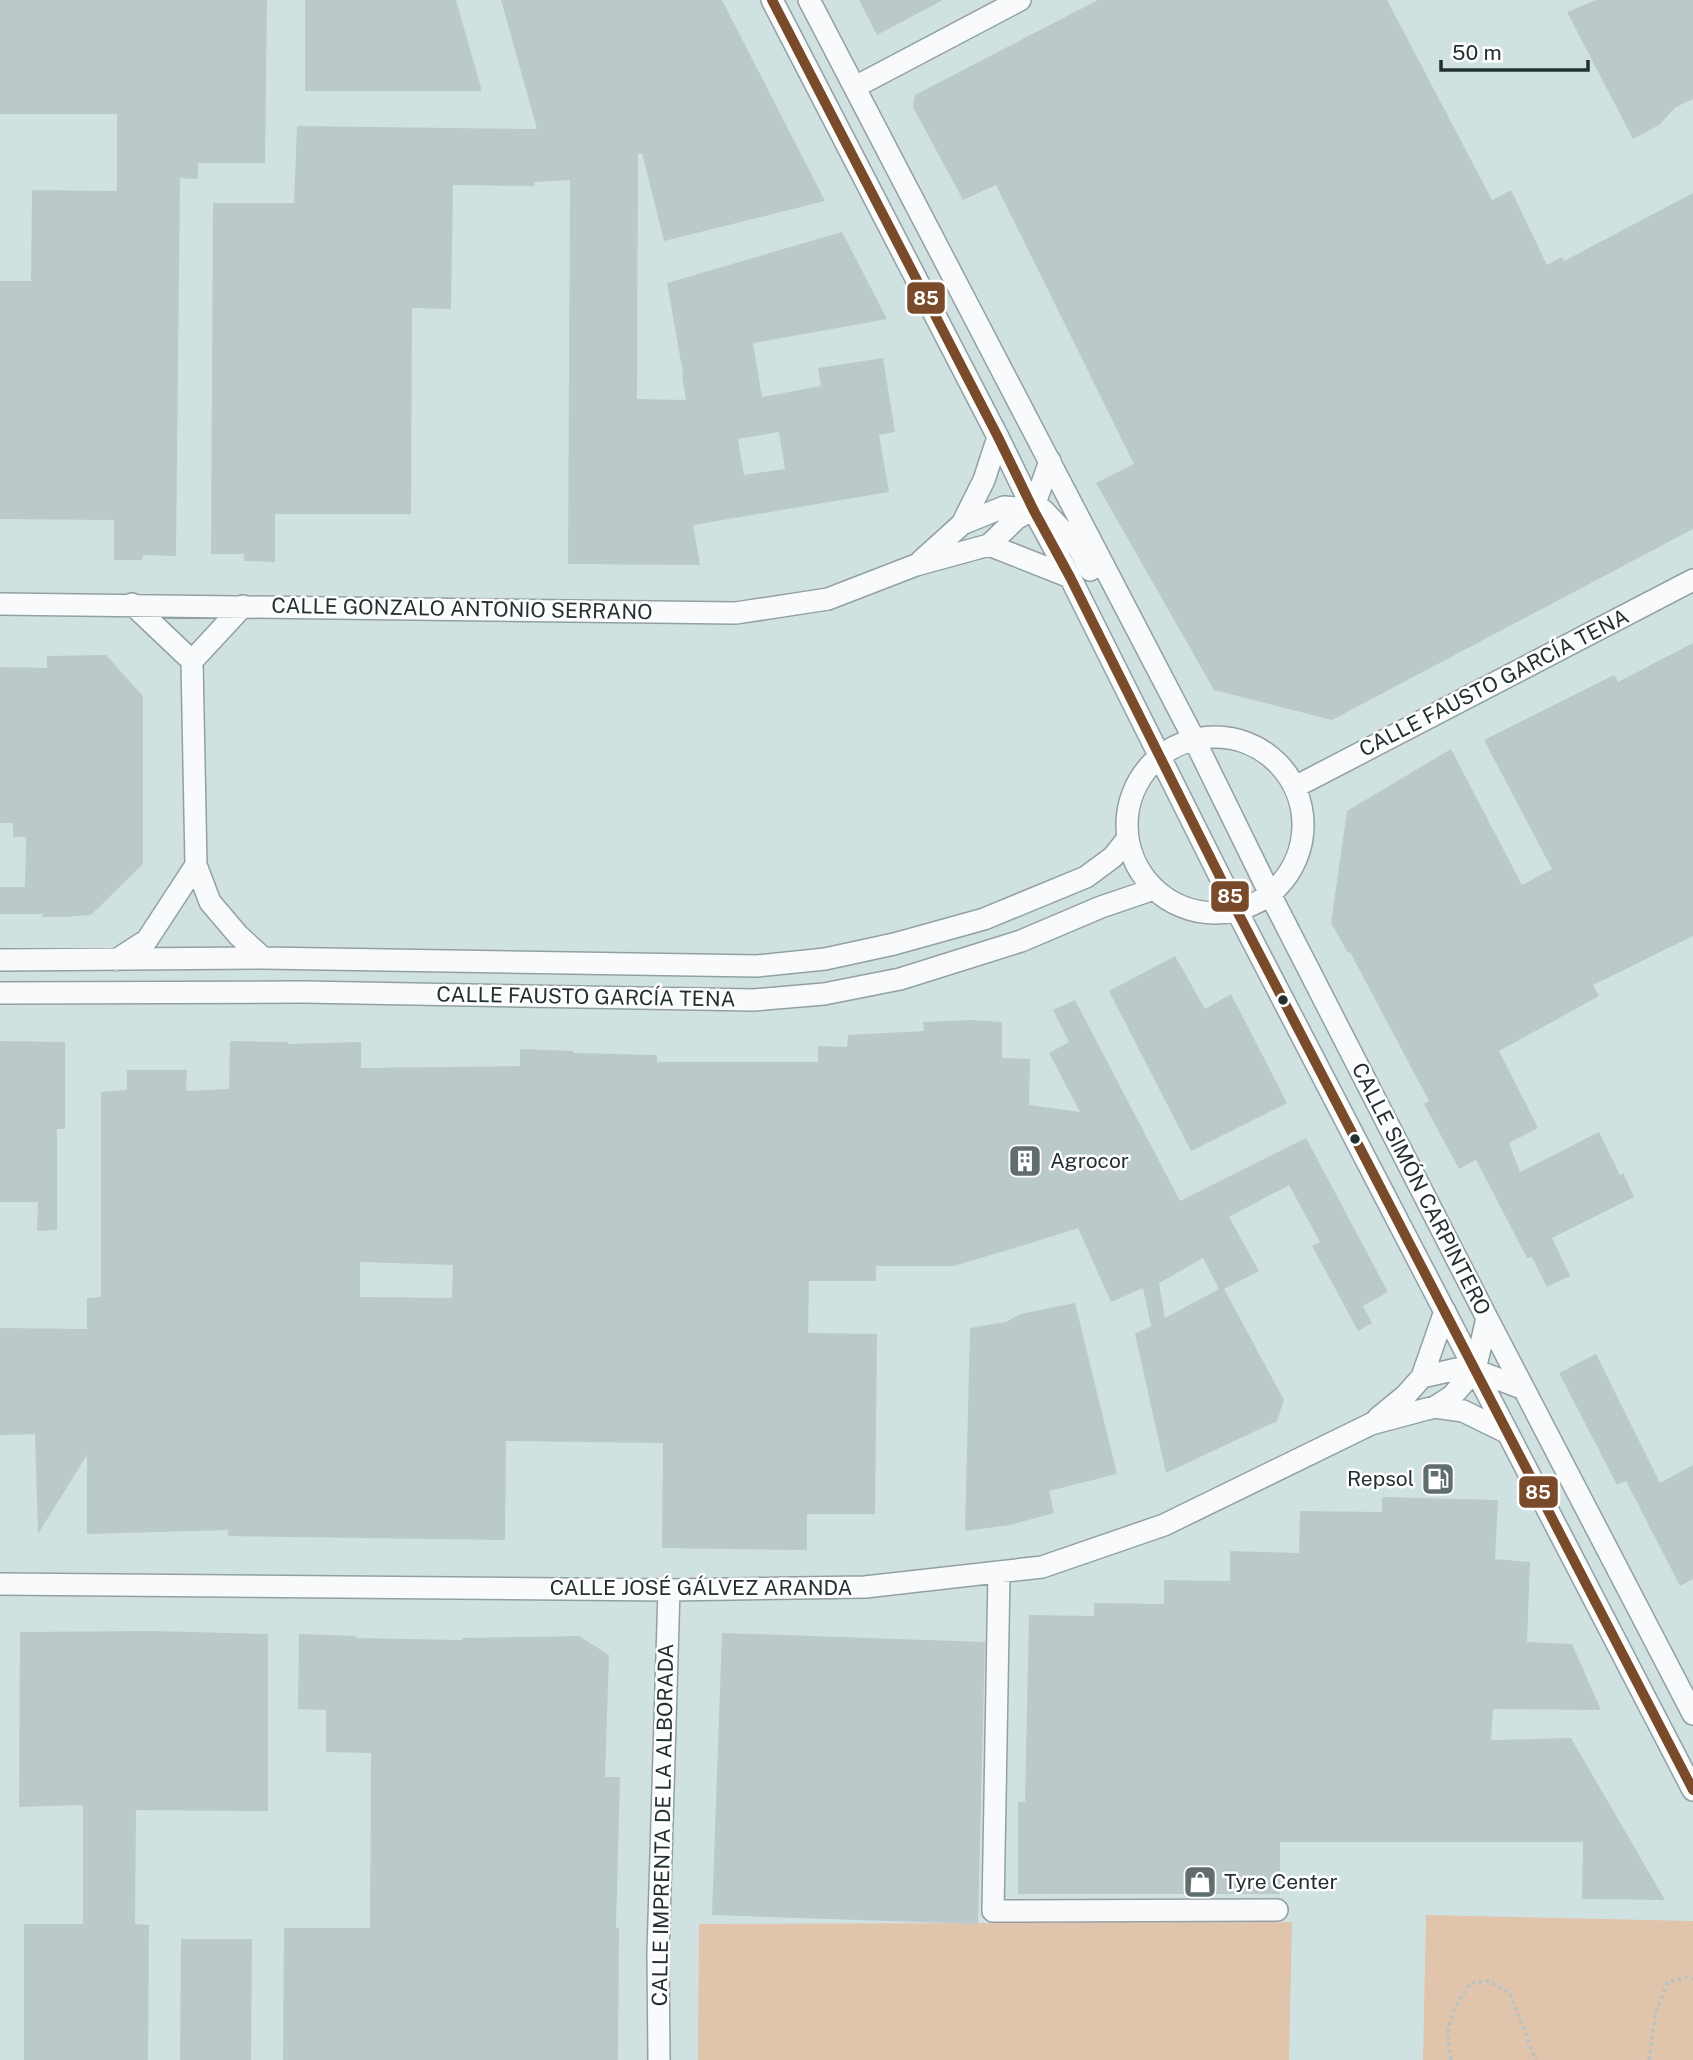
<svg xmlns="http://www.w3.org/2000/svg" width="1693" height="2060" font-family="'Public Sans',sans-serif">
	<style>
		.green { fill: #e0c5ac }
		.building { fill: #bcc9ca; fill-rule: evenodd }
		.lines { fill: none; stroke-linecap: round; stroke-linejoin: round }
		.minor-casing { stroke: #93a0a1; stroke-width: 24 }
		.path { stroke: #bbc1c1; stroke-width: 3.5; stroke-dasharray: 3.5 3.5; stroke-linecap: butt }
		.minor { stroke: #f8fafb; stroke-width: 21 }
		.bus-1-casing { stroke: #fff; stroke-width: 16 }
		.bus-1 { stroke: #7a4b2a; stroke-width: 10 }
		.bus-dot { fill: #233031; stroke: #fff; stroke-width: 2.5 }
		.labels { text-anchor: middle; stroke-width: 5; stroke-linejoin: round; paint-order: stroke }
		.street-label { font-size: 21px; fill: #233031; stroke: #fff }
		.poi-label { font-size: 21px; fill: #233031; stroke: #fff; text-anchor: start }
		.line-badge { stroke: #fff; stroke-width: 2.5 }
		.badge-label { font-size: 19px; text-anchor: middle; font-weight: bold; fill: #fff }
	</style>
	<rect width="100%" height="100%" fill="#d0e1e2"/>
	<!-- green -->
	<path class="green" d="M1426,1915L1693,1921V2060H1423Z
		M1292,1922L1289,2060H698L699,1924Z"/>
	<!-- building -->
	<path class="building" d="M0,0H267L265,163H198V179L180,178L176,556L143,555L142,560H114V520L0,519V281H31L32,190L117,191V114H0Z
		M305,0H456L482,91H305Z
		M501,0H722L825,201L664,241L642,153L638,154L637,399L686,400L682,374L683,373L667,283L842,232L887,319L753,343L762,397L821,386L818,368L883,358L895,432L879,435L889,492L693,525L700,565L568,564L570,180L534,182L535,186L453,185L451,309L412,308L411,514H275V562L244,561V554H211L213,203H294L297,126L537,129ZM779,432L785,469L744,475L738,439Z
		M859,0H943L877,35Z
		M1098,0H1387L1492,200L1511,190L1547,265L1562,257L1564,261L1693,193V529L1332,720L1214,690L1096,483L1134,464L996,185L963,200L913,107L915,95Z
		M1596,0H1693V99L1676,107L1659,125L1633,139L1567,12Z
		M1693,643V936L1593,985L1599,996L1499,1051L1538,1128L1509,1143L1520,1172L1599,1132L1620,1175L1623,1173L1634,1197L1552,1238L1570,1276L1547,1287L1532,1257L1527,1258L1476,1160L1459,1169L1424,1104L1429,1101L1350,952L1348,953L1331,923L1347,811L1451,749L1522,885L1552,869L1484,740L1614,675L1618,682Z
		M106,655L143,696V864L91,915L66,917H42L43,914H0V887H25L26,837H13V823H0V667L47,668V656Z
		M1175,956L1205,1009L1231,994L1287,1103L1191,1151L1109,991Z
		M1075,1000L1180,1201L1306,1138L1388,1292L1363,1306L1372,1323L1358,1331L1312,1246L1320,1242L1289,1185L1229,1217L1259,1271L1224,1289L1284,1400L1277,1421L1166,1473L1135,1334L1151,1326L1143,1288L1111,1302L1078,1228L1028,1244L954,1266H876V1281H809L808,1333L877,1334L875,1514H807V1550L662,1548L663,1443L506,1441L505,1540L228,1536V1530L87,1534V1455L38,1534L35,1434L0,1435V1328L87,1329V1298L101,1297V1092L127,1090V1070H187L186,1091L229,1089L230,1041L288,1042V1044L361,1042V1068L520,1066V1049L573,1051V1053L657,1055V1062H818V1046L847,1047L848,1035L924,1031L923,1022L971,1020L1002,1022V1058L1030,1059L1029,1105L1080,1112L1049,1053L1069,1042L1053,1010ZM1203,1258L1219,1289L1165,1318L1159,1283ZM360,1262L453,1265L452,1298L360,1297Z
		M0,1041L65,1042V1129H57V1230L37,1231L38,1202H0Z
		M1075,1303L1117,1474L1049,1491L1054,1513L1010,1525L965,1531L970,1328L1006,1322L1020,1314Z
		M1596,1354L1660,1483L1693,1465V1579L1680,1586L1626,1481L1617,1485L1559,1373Z
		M1382,1497L1498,1500L1495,1559L1530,1562L1527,1642L1572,1644L1601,1710L1493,1709L1491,1740L1571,1738L1665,1900L1582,1899L1583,1842H1280V1894H1018V1802H1025L1029,1615L1094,1616V1603L1164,1604V1580L1230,1581V1551L1299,1553L1300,1511L1382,1512Z
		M152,1631L268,1634V1811L136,1810L135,1924L149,1925L148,2060H24V1924H83V1805L19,1807L20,1632Z
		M722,1633L985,1642L978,1924L712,1915Z
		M299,1634L356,1636V1638L462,1640V1638L579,1636L609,1655L605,1777H620L616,1928H619L618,2060H283L284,1928H370L371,1753L326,1752V1710L298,1709Z
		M181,1939H252L251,2060H180Z"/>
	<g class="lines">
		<defs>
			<path id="minor" d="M772,0L998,437L1033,509L1070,577L1237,911L1693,1790
				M809,0L1194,739L1270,894L1487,1318L1693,1714
				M855,87L1020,0
				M1033,509L1050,461
				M962,524L984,480L998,437
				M989,545L1070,577
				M921,561L962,524L1004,507L1043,510L1078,547L1090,570
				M0,604L736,613L828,599L916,565L989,545L1016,519L1033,509
				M132,604L192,661
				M243,606L192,661L196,865L210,902L238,935L263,958
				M1127 825a88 88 0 1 1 176 0a88 88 0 1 1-176 0Z
				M1295,787L1693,580
				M0,960L263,958L757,966L825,959L894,944L984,919L1086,877L1113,857L1128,838
				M116,960L147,940L196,865
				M0,993L303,992L754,1000L824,994L900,979L1021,941L1101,907L1154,889
				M1422,1377L1457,1369L1475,1370L1524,1389
				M1435,1407L1452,1396L1475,1370L1487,1318
				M1378,1418L1406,1395L1422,1377L1445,1311
				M999,1572L993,1911L1277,1910
				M0,1584L669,1590L865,1587L1042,1567L1164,1525L1371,1424L1423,1410L1435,1407L1463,1411L1508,1433
				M659,2060L658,1953L669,1590"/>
		</defs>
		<!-- minor casing -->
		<use href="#minor" class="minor-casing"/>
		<!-- path -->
		<path class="path" d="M1451,2060C1444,2024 1451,2013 1470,1983L1489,1981L1510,1994L1536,2060
			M1649,2060L1656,2011L1668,1982L1687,1977L1693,1979"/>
		<!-- minor -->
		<use href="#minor" class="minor"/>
		<defs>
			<path id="bus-1" d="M772,0L998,437L1033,509L1070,577L1237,911L1693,1790"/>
		</defs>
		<!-- bus-1 casing -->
		<use href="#bus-1" class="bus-1-casing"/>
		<!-- bus-1 -->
		<use href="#bus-1" class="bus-1"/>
	</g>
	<!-- icons -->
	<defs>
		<symbol id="building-square" viewBox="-11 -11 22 22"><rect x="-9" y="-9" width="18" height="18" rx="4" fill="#606e6f" stroke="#fff"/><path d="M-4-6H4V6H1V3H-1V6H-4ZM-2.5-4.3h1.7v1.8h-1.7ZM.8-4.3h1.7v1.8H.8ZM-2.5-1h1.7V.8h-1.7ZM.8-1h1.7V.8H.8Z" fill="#fff"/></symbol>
		<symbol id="fuel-square" viewBox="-11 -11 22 22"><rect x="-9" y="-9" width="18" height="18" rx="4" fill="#606e6f" stroke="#fff"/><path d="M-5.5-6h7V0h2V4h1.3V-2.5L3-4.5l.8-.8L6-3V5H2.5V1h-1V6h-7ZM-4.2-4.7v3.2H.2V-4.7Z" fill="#fff"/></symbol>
		<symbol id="shop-square" viewBox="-11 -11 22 22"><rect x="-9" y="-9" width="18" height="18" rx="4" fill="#606e6f" stroke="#fff"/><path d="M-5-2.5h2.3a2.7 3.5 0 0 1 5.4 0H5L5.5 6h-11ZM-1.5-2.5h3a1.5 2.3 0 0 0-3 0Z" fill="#fff"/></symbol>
	</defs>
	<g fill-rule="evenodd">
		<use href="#building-square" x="1006" y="1142" width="38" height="38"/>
		<use href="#fuel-square" x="1419" y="1460" width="38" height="38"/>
		<use href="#shop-square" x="1181" y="1863" width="38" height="38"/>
	</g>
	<!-- markers -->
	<g class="bus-dot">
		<circle cx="1283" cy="1000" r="6"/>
		<circle cx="1355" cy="1139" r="6"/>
	</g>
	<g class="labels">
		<!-- street labels -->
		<g class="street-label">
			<text transform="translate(462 609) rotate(1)" y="7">CALLE GONZALO ANTONIO SERRANO</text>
			<text transform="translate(1494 683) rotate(-27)" y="7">CALLE FAUSTO GARCÍA TENA</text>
			<text transform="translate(586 997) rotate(1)" y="7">CALLE FAUSTO GARCÍA TENA</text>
			<text transform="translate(1421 1189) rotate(63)" y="7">CALLE SIMÓN CARPINTERO</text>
			<text x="701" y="1595">CALLE JOSÉ GÁLVEZ ARANDA</text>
			<text transform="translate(663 1825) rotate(-89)" y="7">CALLE IMPRENTA DE LA ALBORADA</text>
		</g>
		<!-- poi labels -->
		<g class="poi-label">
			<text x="1050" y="1168">Agrocor</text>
			<text x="1414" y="1486" text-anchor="end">Repsol</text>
			<text x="1224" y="1889">Tyre Center</text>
		</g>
	</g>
	<g class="line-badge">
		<rect x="906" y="281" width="40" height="34" rx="7" fill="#7a4b2a"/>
		<rect x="1210" y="880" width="40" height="33" rx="7" fill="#7a4b2a"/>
		<rect x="1518" y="1475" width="41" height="34" rx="7" fill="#7a4b2a"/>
	</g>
	<g class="badge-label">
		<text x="926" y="305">85</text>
		<text x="1230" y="903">85</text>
		<text x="1538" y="1499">85</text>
	</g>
	<!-- scale -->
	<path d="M1441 60v10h147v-10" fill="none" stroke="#233031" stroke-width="3.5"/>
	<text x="1452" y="60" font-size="21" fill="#233031" stroke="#ffffff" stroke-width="5" paint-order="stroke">50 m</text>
</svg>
